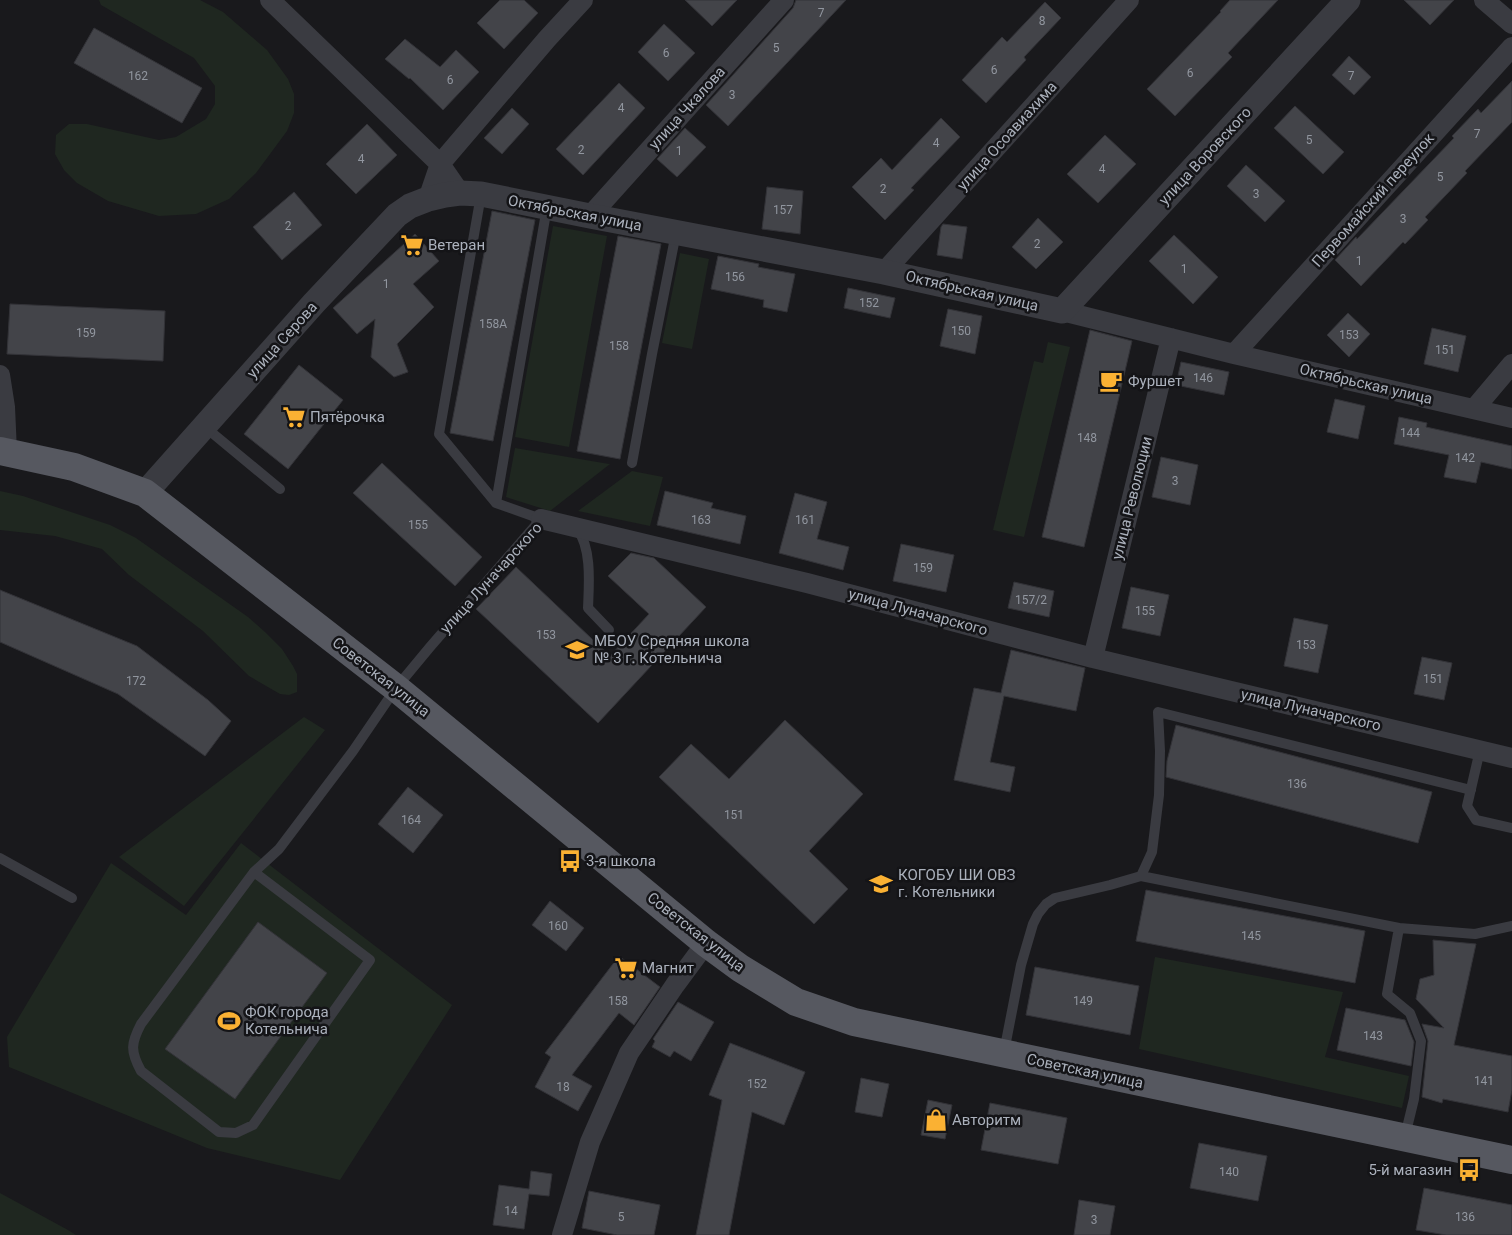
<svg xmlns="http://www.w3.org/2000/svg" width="1512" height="1235" font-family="Roboto,sans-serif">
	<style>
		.green { fill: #1f2720 }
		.building { fill: #434449; stroke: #333338 }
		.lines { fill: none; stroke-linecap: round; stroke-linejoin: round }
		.service { stroke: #3a3b41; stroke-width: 10 }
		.minor { stroke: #3a3b41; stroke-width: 20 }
		.tertiary { stroke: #3a3b41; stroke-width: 25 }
		.primary { stroke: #565860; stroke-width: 28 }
		.labels { text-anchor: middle; stroke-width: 5; stroke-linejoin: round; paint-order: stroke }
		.number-label { font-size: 12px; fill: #91969f }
		.street-label { font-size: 15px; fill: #abb1bc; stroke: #141417 }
		.poi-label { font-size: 15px; fill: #abb1bc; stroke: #141417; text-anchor: start }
	</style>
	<rect width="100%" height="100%" fill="#19191c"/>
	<!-- green -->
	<path class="green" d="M99,0H200L223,12L267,50L288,79L294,94V113L287,131L256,173L229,199L196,214L159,216L108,201L77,183L64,170L55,154L56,135L69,124H87L159,140L176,137L206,119L215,104V86L194,58L101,5Z
		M553,226L607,236L569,447L515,437Z
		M680,253L709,259L692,349L662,343Z
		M1048,342L1070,347L1024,537L993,530L1034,361L1043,363Z
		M515,448L609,464H610L550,511L506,497Z
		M632,471L663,477L650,526L578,511Z
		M0,491L23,496L110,525L136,538L248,617L265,632L282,649L293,666L297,674V692L289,695L280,694L249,676L203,631L129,575L102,549L55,536L0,530Z
		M304,717L325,730L184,906L119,857Z
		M241,843L452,1005L340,1180L207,1148L9,1067L7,1037L111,863L186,915Z
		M1155,957L1343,992L1325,1057L1409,1076L1402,1108L1139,1049Z
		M0,1193L68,1230L76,1235H0Z"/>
	<!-- building -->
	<path class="building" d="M500,0H524L538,13L504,49L477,23Z
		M685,0H737L712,26Z
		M796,0H846L728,126L706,105L793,8Z
		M1230,0H1278L1228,53L1232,57L1175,116L1147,89L1221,12L1220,11Z
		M1404,0H1454L1430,25Z
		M1045,2L1061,18L1024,57L1026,60L986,103L962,80L1002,37L1007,42Z
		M664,24L695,53L668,81L638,52Z
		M94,28L202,88L182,123L74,63Z
		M405,39L440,67L456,50L479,72L443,110L410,78L409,79L385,59Z
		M1349,56L1371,77L1354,95L1332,75Z
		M1512,81V122L1465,171L1467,173L1425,217L1428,220L1405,244L1403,242L1361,286L1335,260L1356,237L1357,239L1454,138L1452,136L1478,109L1481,113Z
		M619,83L645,108L583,175L556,149Z
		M1295,106L1344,152L1323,174L1274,128Z
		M512,108L529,124L502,154L484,138Z
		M941,118L960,137L911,188L914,190L885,220L852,187L881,158L892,170Z
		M367,124L397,155L356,194L326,164Z
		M685,128L706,147L677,177L657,159Z
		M1105,135L1136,164L1098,203L1067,174Z
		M1246,165L1285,201L1265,222L1227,186Z
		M767,187L803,191L800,234L762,229Z
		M294,192L322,225L282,260L253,227Z
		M492,211L535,220L493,441L450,433Z
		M1038,218L1063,242L1036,269L1012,247Z
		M943,224L967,227L962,259L937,255L941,227Z
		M415,234L439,261L413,284L434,307L397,344L408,372L394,377L371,357L375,319L357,334L333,308Z
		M1174,235L1218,277L1193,304L1149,261Z
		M618,236L661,244L620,459L577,451Z
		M718,256L759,264L758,267L795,274L787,312L763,307L764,300L711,289Z
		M848,288L895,298L890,318L844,308Z
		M10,304L165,311L163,361L7,354Z
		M948,309L982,316L975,354L940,346Z
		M1348,313L1370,334L1349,357L1327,335Z
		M1432,328L1466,336L1458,372L1424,364Z
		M1090,330L1132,341L1084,547L1042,537Z
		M1181,362L1229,372L1224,395L1176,385Z
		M299,365L343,400L288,469L244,434Z
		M1335,399L1365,406L1358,439L1327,432Z
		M1399,417L1427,423L1426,427L1512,446V469L1481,462L1476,483L1444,477L1449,455L1394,444Z
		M1161,457L1198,465L1190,505L1152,497Z
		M382,463L482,557L455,586L353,493Z
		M665,491L713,503L711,508L746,516L740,544L657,525Z
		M795,493L827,502L817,539L849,547L843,570L779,553Z
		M901,544L954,555L946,592L893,581Z
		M631,553L654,558L706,607L598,723L476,609L516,567L610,656L649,614L608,576Z
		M1014,582L1054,591L1049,617L1008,608Z
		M1131,587L1169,595L1160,636L1122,628Z
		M0,590L137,646L208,700L231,721L205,756L118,694L0,642Z
		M1294,618L1328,625L1318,673L1284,666Z
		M1011,650L1085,668L1076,711L1004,696L990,762L1015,767L1010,792L954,780L974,688L1001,693Z
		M1422,657L1452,663L1444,700L1414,694Z
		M785,720L863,794L809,851L848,889L814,924L659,777L691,744L729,779Z
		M1176,725L1432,792L1418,843L1166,777L1167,761Z
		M408,787L443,815L413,853L378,824Z
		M1146,890L1365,931L1355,983L1136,941Z
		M550,901L584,928L566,951L532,925Z
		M258,922L327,973L235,1099L165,1049Z
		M1433,940L1476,944L1454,1045L1512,1056V1090L1508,1112L1443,1099L1442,1103L1422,1097L1428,1041L1422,1024L1444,1028L1416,999L1420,979L1434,975Z
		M619,956L660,987L634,1025L619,1013L572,1075L592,1086L578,1111L535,1087L551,1057L545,1053Z
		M1035,967L1139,986L1130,1035L1026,1015Z
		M678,1002L714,1022L691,1061L674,1051L670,1057L652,1047L655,1041L653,1039Z
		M1346,1008L1405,1020L1414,1042L1411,1066L1337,1050Z
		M730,1043L805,1072L784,1125L752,1112L729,1235H696L722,1100L709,1095Z
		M861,1078L889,1084L882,1117L855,1112Z
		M928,1100L952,1105L945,1139L921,1135Z
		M990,1103L1067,1118L1058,1164L981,1150Z
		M1199,1143L1267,1156L1258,1201L1190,1188Z
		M531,1171L552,1174L549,1196L529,1194L524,1229L493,1225L499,1185L529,1189Z
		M1424,1188L1512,1205V1235H1446L1416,1230Z
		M589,1191L660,1205L654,1235H617L582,1228Z
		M1079,1200L1115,1206L1110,1235H1074Z"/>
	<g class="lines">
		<!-- service -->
		<path class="service" d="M481,195L439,434L496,503
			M205,427L280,489
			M632,463L652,354L676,233
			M577,529C592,548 589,584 588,608L609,630
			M1480,750L1467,806L1476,820L1512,828
			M0,858L72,898
			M254,872L370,960L253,1125L236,1133L219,1132L141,1071C130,1051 131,1043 141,1024L254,872L279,849L353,751L396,688L430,647L541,519L496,503L547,207
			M1141,876L1399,928L1387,994L1410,1013L1421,1041L1414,1099L1405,1136
			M1399,928L1475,934L1512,926
			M1004,1052L1021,965L1033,924L1038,914L1046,904L1055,898L1110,885L1141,876L1152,852L1159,795L1160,751L1158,712L1471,790"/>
		<!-- minor -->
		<path class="minor" d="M270,0L440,164L460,193
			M1484,0L1512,24
			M428,199L440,164L547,39L583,0
			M590,216L784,0
			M884,272L1129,0
			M1062,311L1234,354L1512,418
			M1234,354L1512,47
			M0,375L5,407L7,452
			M1474,409L1512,364
			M541,519L807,583L1093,658L1512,758
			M1093,658L1171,338
			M562,1235L590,1142L629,1053L675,985L706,943"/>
		<!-- tertiary -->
		<path class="tertiary" d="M145,493L314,303L397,215L410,206L428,199L445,195L460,193L481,194L590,216L884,272L1062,311L1348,0"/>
		<!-- primary -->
		<path class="primary" d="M0,451L74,467L145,493L396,688L706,943L740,968L796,1002L854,1022L1512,1160"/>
	</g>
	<!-- icons -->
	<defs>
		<symbol id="supermarket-bare" viewBox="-9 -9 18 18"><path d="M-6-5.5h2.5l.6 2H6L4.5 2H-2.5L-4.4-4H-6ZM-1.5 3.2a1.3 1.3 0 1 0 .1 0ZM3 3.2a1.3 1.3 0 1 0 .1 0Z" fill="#fab133" stroke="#141417" stroke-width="2.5" paint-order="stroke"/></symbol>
		<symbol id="cafe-bare" viewBox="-9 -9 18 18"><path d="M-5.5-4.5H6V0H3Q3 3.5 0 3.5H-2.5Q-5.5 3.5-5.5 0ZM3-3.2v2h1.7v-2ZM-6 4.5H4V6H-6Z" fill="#fab133" stroke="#141417" stroke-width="2.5" paint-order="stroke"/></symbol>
		<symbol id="school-bare" viewBox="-9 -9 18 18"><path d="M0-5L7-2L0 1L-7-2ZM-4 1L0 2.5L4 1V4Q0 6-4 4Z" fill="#fab133" stroke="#141417" stroke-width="2.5" paint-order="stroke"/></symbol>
		<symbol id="bus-bare" viewBox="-9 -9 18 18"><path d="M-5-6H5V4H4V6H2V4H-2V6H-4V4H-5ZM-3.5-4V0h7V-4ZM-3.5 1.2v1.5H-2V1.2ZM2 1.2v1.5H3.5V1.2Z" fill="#fab133" stroke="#141417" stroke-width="2.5" paint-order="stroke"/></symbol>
		<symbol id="stadium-bare" viewBox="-9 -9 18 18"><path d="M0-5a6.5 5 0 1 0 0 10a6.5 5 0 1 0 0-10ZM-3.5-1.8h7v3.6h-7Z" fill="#fab133" stroke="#141417" stroke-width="2.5" paint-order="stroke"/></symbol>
		<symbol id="shop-bare" viewBox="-9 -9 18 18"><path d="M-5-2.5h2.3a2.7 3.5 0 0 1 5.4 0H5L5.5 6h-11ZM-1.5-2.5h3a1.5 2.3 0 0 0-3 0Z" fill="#fab133" stroke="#141417" stroke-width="2.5" paint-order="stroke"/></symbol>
	</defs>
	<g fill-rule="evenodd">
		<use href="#supermarket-bare" x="396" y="229" width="32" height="32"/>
		<use href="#cafe-bare" x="1095" y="365" width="32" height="32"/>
		<use href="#supermarket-bare" x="278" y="401" width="32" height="32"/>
		<use href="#school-bare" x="561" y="634" width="32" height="32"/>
		<use href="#bus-bare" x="554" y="845" width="32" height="32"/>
		<use href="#school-bare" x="865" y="868" width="32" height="32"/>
		<use href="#supermarket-bare" x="610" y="952" width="32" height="32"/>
		<use href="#stadium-bare" x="213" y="1005" width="32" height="32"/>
		<use href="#shop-bare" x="920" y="1104" width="32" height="32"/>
		<use href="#bus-bare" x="1453" y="1154" width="32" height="32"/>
	</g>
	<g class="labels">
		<!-- number labels -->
		<g class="number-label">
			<text x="821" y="17">7</text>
			<text x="1042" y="25">8</text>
			<text x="776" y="52">5</text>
			<text x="666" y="57">6</text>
			<text x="994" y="74">6</text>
			<text x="1190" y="77">6</text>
			<text x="138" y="80">162</text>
			<text x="1351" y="80">7</text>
			<text x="450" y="84">6</text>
			<text x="732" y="99">3</text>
			<text x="621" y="112">4</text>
			<text x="1477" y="138">7</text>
			<text x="1309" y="144">5</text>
			<text x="936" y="147">4</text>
			<text x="581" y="154">2</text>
			<text x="679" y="155">1</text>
			<text x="361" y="163">4</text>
			<text x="1102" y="173">4</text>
			<text x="1440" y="181">5</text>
			<text x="883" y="193">2</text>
			<text x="1256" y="198">3</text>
			<text x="783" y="214">157</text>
			<text x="1403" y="223">3</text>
			<text x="288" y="230">2</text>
			<text x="1037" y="248">2</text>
			<text x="1359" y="265">1</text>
			<text x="1184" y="273">1</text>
			<text x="735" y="281">156</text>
			<text x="386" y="288">1</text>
			<text x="869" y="307">152</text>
			<text x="493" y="328">158А</text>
			<text x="961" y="335">150</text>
			<text x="86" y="337">159</text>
			<text x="1349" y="339">153</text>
			<text x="619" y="350">158</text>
			<text x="1445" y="354">151</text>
			<text x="1203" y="382">146</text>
			<text x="1410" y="437">144</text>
			<text x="1087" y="442">148</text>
			<text x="1465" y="462">142</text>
			<text x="1175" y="485">3</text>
			<text x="701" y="524">163</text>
			<text x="805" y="524">161</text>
			<text x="418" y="529">155</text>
			<text x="923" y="572">159</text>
			<text x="1031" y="604">157/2</text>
			<text x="1145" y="615">155</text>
			<text x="546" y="639">153</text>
			<text x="1306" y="649">153</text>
			<text x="1433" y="683">151</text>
			<text x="136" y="685">172</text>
			<text x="1297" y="788">136</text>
			<text x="734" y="819">151</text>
			<text x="411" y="824">164</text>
			<text x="558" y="930">160</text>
			<text x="1251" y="940">145</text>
			<text x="618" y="1005">158</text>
			<text x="1083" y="1005">149</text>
			<text x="1373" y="1040">143</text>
			<text x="1484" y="1085">141</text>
			<text x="757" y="1088">152</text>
			<text x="563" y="1091">18</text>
			<text x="1229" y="1176">140</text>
			<text x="511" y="1215">14</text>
			<text x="621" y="1221">5</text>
			<text x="1465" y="1221">136</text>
			<text x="1094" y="1224">3</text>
		</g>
		<!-- street labels -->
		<g class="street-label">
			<text transform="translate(687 108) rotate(-48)" y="5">улица Чкалова</text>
			<text transform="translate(1007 136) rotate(-48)" y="5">улица Осоавиахима</text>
			<text transform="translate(1205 156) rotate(-47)" y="5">улица Воровского</text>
			<text transform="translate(1373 200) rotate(-48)" y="5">Первомайский переулок</text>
			<text transform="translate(575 213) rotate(11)" y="5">Октябрьская улица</text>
			<text transform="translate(972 291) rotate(13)" y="5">Октябрьская улица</text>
			<text transform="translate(282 340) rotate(-48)" y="5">улица Серова</text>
			<text transform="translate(1366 384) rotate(13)" y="5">Октябрьская улица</text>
			<text transform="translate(1132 498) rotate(-76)" y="5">улица Революции</text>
			<text transform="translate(491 578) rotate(-48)" y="5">улица Луначарского</text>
			<text transform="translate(918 612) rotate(15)" y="5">улица Луначарского</text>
			<text transform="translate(381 677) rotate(38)" y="5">Советская улица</text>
			<text transform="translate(1311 710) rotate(13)" y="5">улица Луначарского</text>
			<text transform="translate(696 932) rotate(38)" y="5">Советская улица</text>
			<text transform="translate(1085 1071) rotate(12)" y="5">Советская улица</text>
		</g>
		<!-- poi labels -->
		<g class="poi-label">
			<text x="428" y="250">Ветеран</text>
			<text x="1128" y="386">Фуршет</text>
			<text x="310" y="422">Пятёрочка</text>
			<text x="594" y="646">МБОУ Средняя школа<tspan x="594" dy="17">№ 3 г. Котельнича</tspan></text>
			<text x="586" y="866">3-я школа</text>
			<text x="898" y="880">КОГОБУ ШИ ОВЗ<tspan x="898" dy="17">г. Котельники</tspan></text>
			<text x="642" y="973">Магнит</text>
			<text x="245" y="1017">ФОК города<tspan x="245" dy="17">Котельнича</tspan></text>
			<text x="952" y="1125">Авторитм</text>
			<text x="1452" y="1175" text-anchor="end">5-й магазин</text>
		</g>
	</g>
</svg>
